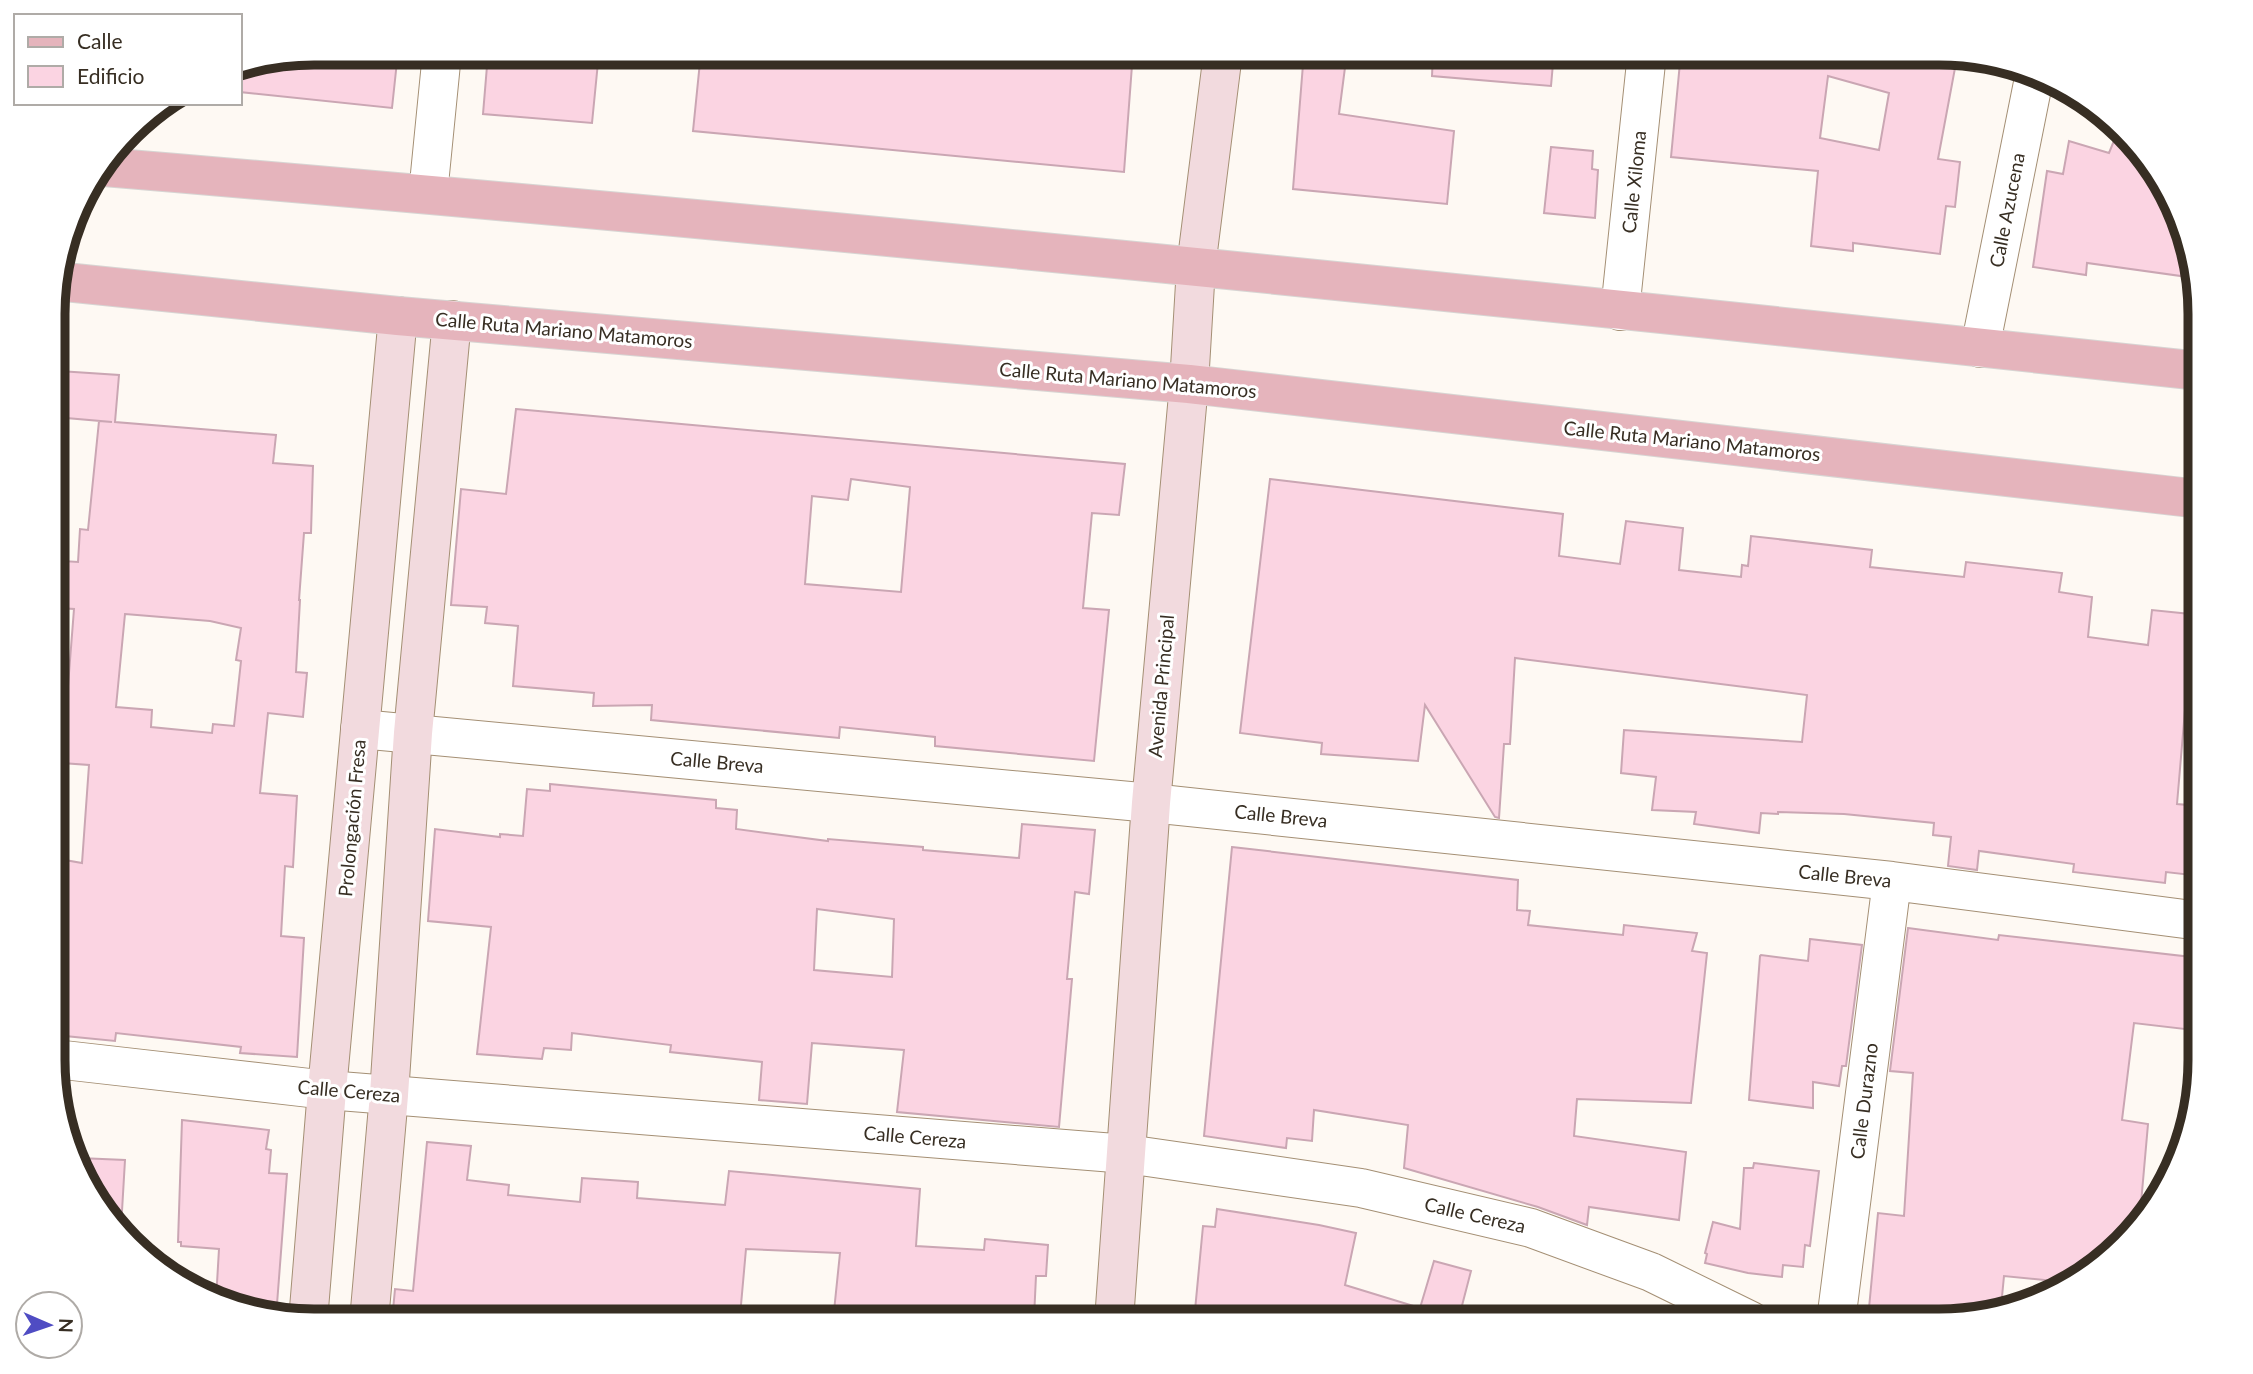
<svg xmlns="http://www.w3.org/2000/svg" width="2253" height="1374" font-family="Lato,sans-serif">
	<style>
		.building { fill: #fbd4e2; stroke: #caa6b3; stroke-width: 2; fill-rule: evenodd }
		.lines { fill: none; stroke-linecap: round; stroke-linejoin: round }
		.street-casing { stroke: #a48f74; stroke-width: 40 }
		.secondary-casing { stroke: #a48f74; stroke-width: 40 }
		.primary-casing { stroke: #d7d5d3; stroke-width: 40 }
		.street { stroke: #fff; stroke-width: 38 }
		.secondary { stroke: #f2dade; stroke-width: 38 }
		.primary { stroke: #e5b4bc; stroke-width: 38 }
		.labels { text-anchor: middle; stroke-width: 6; stroke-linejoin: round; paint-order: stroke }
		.street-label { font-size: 19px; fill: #372e23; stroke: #fff }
		.rim { fill: none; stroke: #372e23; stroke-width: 9 }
	</style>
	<rect width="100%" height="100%" fill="#fef9f3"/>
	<!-- building -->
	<path class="building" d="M314,52H398L392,108L240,92V67Z
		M558,52H599L592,123L483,114L488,54L556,57Z
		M701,52H1133L1124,172L693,131Z
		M1304,52H1347L1339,114L1454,131L1447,204L1293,189Z
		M1433,52H1554L1551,86L1432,76Z
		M1681,52L1940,53L1960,55L1955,68L1938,159L1960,162L1955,207L1946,206L1940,254L1853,243V251L1811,246L1818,171L1671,157ZM1828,76L1889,93L1879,150L1820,138Z
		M2120,126L2165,183L2185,247L2181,276L2087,263L2086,275L2033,267L2047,171L2063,174L2069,141L2109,153Z
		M1551,147L1593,151L1592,169L1598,170L1595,218L1544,213Z
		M59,371L119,375L115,422L276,435L273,463L313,466L311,533H304L299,600H300L296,672L307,673L303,717L268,713L260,793L297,796L293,867L285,866L281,936L304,938L297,1057L240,1053L241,1047L116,1033L115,1041L55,1035V880L59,859L82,863L89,765L62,763L74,609L58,608L63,561L78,562L80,529L88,530L99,421L112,422L55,417ZM125,614L210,621L241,628L236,660L241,661L234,726L213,724L212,733L151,727L152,710L116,707Z
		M516,409L1125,464L1119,515L1092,513L1083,608L1109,610L1094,761L935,746V737L840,727L839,738L651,720L652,705L593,706L594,693L513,686L518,626L485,623L487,607L451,605L461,489L506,494ZM851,479L910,487L901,592L805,584L812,496L848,500Z
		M1270,479L1563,514L1559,556L1620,564L1626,521L1683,528L1679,570L1741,577L1742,565L1748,566L1751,536L1872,550L1870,567L1964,577L1966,562L2062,573L2059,592L2092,597L2088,637L2148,645L2152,610L2200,615V711L2185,710L2177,804L2200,806V876L2166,872L2165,883L2073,872L2074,864L1979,851L1977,870L1948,866L1951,837L1933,835L1934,823L1844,814L1778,812V814L1761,813L1759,833L1694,824L1696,812L1652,810L1656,777L1621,773L1624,730L1802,742L1807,695L1515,658L1510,744H1504L1499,818L1495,817L1425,705L1418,761L1321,754L1322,743L1240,733Z
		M550,784L716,800V808L737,810L736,829L828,841V839L923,847V850L1019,858L1022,824L1095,830L1089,894L1075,892L1067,979H1072L1059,1127L897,1112L904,1050L812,1043L807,1104L759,1100L762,1062L670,1052L671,1045L572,1033L571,1050L544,1048L542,1059L477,1054L491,927L428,921L435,829L500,837V834L523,836L527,789L550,791ZM817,909L894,919L892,977L814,970Z
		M1232,847L1518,880L1517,910L1530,911L1528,925L1623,935L1624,925L1697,933L1692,951L1707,953L1691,1103L1577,1099L1574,1136L1686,1152L1679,1220L1589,1207L1587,1225L1538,1207L1404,1168L1408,1125L1314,1110L1312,1141L1287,1138L1286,1148L1204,1136Z
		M1908,928L1998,940L1999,935L2200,958V984L2193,1030L2134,1023L2122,1120L2148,1124L2139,1226L2124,1245L2074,1283L2004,1276L2001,1307L1962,1319L1869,1308L1878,1213L1904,1216L1913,1073L1890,1071Z
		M1810,939L1862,945L1846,1066H1842L1839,1086L1813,1082V1108L1749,1100L1760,956L1761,955L1808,961Z
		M182,1120L269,1130L266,1149L271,1150L269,1173L287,1174L276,1317L246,1312L216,1300L219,1249L181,1246V1242H178Z
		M427,1142L471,1146L467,1180L509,1185L508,1195L580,1202L582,1178L638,1182L637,1198L725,1205L729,1171L920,1189L916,1246L984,1250L985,1239L1048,1245L1046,1276H1036L1034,1318L931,1314V1321H833L840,1253L746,1249L740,1316L647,1308L646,1321H392L395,1289L413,1291Z
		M79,1158L125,1160L121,1228L96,1205Z
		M1754,1163L1819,1171L1810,1246L1805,1245L1803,1267L1783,1265L1782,1277L1748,1273L1705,1263L1707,1254L1705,1253L1713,1222L1740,1229L1744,1168H1753Z
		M1217,1209L1319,1225L1356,1233L1345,1285L1420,1308L1434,1261L1471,1271L1458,1321L1437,1315L1436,1321H1194L1203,1226L1215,1227Z"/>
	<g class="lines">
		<defs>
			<path id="street" d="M428,194L442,53
				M1620,311L1647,53
				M1980,348L2035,73
				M360,729L1151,803L1892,881L2200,921
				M55,1059L327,1090L1127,1154L1361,1188L1531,1228L1651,1272L1751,1321
				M1836,1321L1892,881"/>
			<path id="secondary" d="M308,1321L327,1090L398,316
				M369,1321L389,1095L413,733L452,320
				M1114,1321L1151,803L1189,384L1196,267L1223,53"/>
			<path id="primary" d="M104,167C803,225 1502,296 2200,371
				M55,281L398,316L1189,384L2200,499"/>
		</defs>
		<!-- street casing -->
		<use href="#street" class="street-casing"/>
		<!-- secondary casing -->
		<use href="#secondary" class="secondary-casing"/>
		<!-- primary casing -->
		<use href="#primary" class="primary-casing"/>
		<!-- street -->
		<use href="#street" class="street"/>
		<!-- secondary -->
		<use href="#secondary" class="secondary"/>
		<!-- primary -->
		<use href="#primary" class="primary"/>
	</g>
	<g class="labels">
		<!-- street labels -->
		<g class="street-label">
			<text transform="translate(1634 182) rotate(-84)" y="7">Calle Xiloma</text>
			<text transform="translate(2007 210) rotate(-79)" y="7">Calle Azucena</text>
			<text transform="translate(564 330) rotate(5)" y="7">Calle Ruta Mariano Matamoros</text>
			<text transform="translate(1128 380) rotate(5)" y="7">Calle Ruta Mariano Matamoros</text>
			<text transform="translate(1692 441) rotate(6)" y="7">Calle Ruta Mariano Matamoros</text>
			<text transform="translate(1161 686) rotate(-85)" y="7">Avenida Principal</text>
			<text transform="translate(717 762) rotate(5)" y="7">Calle Breva</text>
			<text transform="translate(1281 816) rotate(6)" y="7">Calle Breva</text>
			<text transform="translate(352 818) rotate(-85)" y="7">Prolongación Fresa</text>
			<text transform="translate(1845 876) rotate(6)" y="7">Calle Breva</text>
			<text transform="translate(349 1091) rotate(5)" y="7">Calle Cereza</text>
			<text transform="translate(1864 1101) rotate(-83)" y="7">Calle Durazno</text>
			<text transform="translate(915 1137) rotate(5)" y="7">Calle Cereza</text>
			<text transform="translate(1475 1215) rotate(13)" y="7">Calle Cereza</text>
		</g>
	</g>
	<!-- crop -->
	<path d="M0 0H2253V1374H0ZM314 65H1939A249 249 0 0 1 2188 314V1060A249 249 0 0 1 1939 1309H314A249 249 0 0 1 65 1060V314A249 249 0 0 1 314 65Z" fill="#fff" fill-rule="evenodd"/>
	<path class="rim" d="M314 65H1939A249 249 0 0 1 2188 314V1060A249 249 0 0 1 1939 1309H314A249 249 0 0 1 65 1060V314A249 249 0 0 1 314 65Z"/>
	<!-- legend -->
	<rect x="14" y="14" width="228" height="91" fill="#ffffff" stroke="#afaba7" stroke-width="2"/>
	<rect x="28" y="37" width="35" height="10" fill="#e5b4bc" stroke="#afaba7" stroke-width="2"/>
	<text x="77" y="49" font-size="21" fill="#372e23">Calle</text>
	<rect x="28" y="66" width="35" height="21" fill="#fbd4e2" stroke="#afaba7" stroke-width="2"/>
	<text x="77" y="84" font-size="21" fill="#372e23">Edificio</text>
	<!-- north arrow -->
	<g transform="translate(49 1325) rotate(92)"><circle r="33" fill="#ffffff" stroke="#afaba7" stroke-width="2"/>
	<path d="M0-5L12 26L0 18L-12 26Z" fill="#4f4cc3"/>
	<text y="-10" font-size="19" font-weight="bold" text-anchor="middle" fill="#372e23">N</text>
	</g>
</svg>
